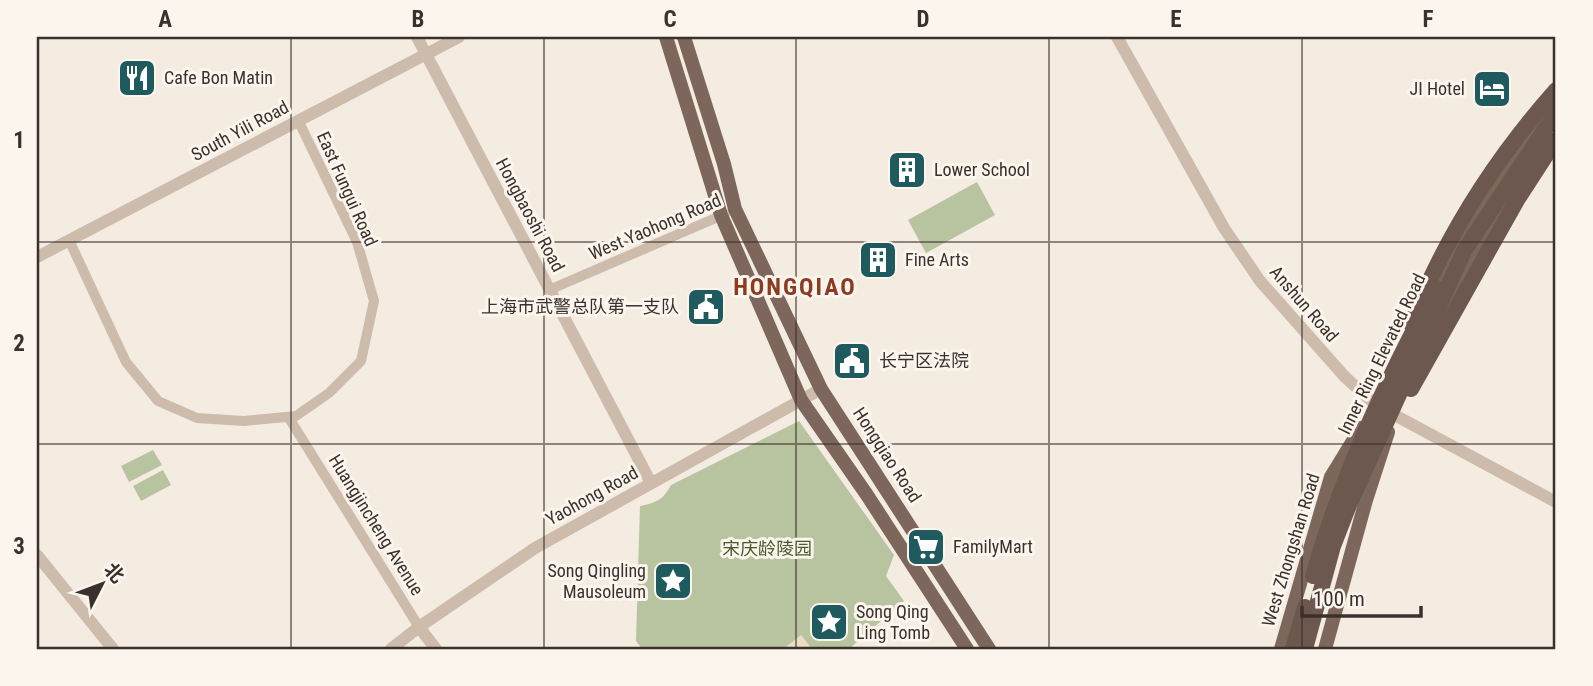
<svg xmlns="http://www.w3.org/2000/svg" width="1593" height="686" font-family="'Roboto Condensed','Noto Sans SC',sans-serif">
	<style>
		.green { fill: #b8c4a0 }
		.plaza { fill: #ecdcc8 }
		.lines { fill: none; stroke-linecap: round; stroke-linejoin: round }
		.minor { stroke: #cdbbac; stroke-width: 10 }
		.tertiary { stroke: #cdbbac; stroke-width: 12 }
		.primary { stroke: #7d675c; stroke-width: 14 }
		.trunk { stroke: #6c584f; stroke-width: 16 }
		.trunk-bridge { stroke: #6c584f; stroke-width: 16 }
		.grid { fill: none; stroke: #3b302b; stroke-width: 2; stroke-opacity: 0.55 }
		.labels { text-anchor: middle; stroke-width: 6; stroke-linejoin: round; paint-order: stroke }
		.poi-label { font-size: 18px; fill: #3b302b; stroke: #fbf5ee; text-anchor: start }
		.street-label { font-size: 18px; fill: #3b302b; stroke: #fbf5ee }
		.park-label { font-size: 18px; fill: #4a5a2e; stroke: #fbf5ee }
		.district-label { font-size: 24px; font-weight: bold; letter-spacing: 2px; fill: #8c3b22; stroke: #fbf5ee }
		.neatline { fill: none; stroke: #3b302b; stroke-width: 2.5 }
		.grid-label { font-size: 23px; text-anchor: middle; font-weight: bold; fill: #3b302b }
	</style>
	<rect width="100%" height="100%" fill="#f4ebe1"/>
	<!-- green -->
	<path class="green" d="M977,182L995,215L926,253L908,220Z
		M799,421L894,555L886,576L904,601L849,649H642L636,641L640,506C656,503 663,500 671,485Z
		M153,450L162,465L129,482L121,466Z
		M163,470L171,485L141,501L133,486Z"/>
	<!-- plaza -->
	<path class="plaza" d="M801,635L812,649H783Z"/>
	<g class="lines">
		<!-- minor -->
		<path class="minor" d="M69,240L126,362L158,401L197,418L244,421L296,416L329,393L361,361L374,301L357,242L298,120
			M549,290L725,214
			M289,418L419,627"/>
		<!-- tertiary -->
		<path class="tertiary" d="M417,37L651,483
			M1117,37L1224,228L1260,281L1345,377L1376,405L1556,502
			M37,257L459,37
			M37,555L113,649
			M419,627L436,649
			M391,649L419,627L535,548L821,389"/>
		<!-- primary -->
		<path class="primary" d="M666,37L721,215L801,400L867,495L967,649
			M684,37L724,164L735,209L821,389L989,649
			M1432,292L1491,191L1556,104
			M1442,316L1470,261L1513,190
			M1281,649L1331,477L1361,428
			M1325,649L1366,500L1388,432"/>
		<!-- trunk -->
		<path class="trunk" d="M1411,324C1445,237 1494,160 1556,90"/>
		<!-- trunk-bridge -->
		<path class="trunk-bridge" d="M1411,389L1517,200L1556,140
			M1313,576C1342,474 1386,381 1436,288
			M1293,649L1305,607
			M1305,649L1333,546L1349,505L1464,251L1556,113"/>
	</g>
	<!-- grid -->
	<path class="grid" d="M291,37V649M544,37V649M796,37V649M1049,37V649M1302,37V649M37,242H1556M37,444H1556"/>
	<!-- icons -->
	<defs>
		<symbol id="restaurant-square" viewBox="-11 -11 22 22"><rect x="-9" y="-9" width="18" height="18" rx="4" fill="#1f5a5e" stroke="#fbf5ee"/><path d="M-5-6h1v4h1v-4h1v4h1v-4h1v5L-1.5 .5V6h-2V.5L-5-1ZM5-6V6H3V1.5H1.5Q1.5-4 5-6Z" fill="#fff"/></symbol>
		<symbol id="hotel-square" viewBox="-11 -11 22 22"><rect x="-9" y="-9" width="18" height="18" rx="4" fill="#1f5a5e" stroke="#fbf5ee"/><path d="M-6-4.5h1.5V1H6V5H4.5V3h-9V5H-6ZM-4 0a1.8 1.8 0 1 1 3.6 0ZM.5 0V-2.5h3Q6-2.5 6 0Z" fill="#fff"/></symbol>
		<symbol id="building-square" viewBox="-11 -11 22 22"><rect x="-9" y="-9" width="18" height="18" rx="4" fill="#1f5a5e" stroke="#fbf5ee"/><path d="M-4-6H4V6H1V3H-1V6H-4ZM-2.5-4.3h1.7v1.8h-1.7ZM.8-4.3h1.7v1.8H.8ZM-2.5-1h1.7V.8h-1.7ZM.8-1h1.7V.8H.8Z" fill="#fff"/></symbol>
		<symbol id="civic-square" viewBox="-11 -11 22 22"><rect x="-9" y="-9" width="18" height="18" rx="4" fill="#1f5a5e" stroke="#fbf5ee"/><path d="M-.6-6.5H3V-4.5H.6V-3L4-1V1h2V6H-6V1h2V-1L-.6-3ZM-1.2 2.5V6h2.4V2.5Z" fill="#fff"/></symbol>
		<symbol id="supermarket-square" viewBox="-11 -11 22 22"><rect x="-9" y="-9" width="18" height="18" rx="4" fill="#1f5a5e" stroke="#fbf5ee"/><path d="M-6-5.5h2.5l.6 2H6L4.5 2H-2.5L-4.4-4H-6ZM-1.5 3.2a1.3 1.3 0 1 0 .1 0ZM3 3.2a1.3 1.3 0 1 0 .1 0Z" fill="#fff"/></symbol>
		<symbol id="sight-square" viewBox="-11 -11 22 22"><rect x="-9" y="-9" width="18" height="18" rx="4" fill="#1f5a5e" stroke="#fbf5ee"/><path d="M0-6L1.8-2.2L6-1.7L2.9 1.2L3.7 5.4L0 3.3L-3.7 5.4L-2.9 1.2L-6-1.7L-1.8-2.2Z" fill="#fff"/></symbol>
	</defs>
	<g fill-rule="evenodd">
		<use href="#restaurant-square" x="115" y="56" width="44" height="44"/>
		<use href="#hotel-square" x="1470" y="67" width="44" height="44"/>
		<use href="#building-square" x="885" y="148" width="44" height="44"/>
		<use href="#building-square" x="856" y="238" width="44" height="44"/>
		<use href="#civic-square" x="684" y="285" width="44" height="44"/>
		<use href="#civic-square" x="830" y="339" width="44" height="44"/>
		<use href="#supermarket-square" x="904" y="525" width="44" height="44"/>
		<use href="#sight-square" x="651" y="559" width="44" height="44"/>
		<use href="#sight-square" x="807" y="600" width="44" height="44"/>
	</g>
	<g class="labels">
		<!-- poi labels -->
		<g class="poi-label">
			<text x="164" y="84">Cafe Bon Matin</text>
			<text x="1465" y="95" text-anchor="end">JI Hotel</text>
			<text x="934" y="176">Lower School</text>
			<text x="905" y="266">Fine Arts</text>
			<text x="679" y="313" text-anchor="end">上海市武警总队第一支队</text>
			<text x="879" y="367">长宁区法院</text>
			<text x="953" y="553">FamilyMart</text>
			<text x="646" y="577" text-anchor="end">Song Qingling<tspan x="646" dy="21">Mausoleum</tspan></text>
			<text x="856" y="618">Song Qing<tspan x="856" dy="21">Ling Tomb</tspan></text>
		</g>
		<!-- street labels -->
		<g class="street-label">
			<text transform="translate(240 131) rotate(-28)" y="6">South Yili Road</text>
			<text transform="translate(347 189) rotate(66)" y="6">East Fungui Road</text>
			<text transform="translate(530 215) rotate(62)" y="6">Hongbaoshi Road</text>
			<text transform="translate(655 227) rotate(-23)" y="6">West Yaohong Road</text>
			<text transform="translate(1304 304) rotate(49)" y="6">Anshun Road</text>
			<text transform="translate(1382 354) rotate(-64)" y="6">Inner Ring Elevated Road</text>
			<text transform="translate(887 455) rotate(57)" y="6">Hongqiao Road</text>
			<text transform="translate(592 496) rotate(-29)" y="6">Yaohong Road</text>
			<text transform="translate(376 525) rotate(58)" y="6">Huangjincheng Avenue</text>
			<text transform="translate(1291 550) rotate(-73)" y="6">West Zhongshan Road</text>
		</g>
		<!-- park labels -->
		<g class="park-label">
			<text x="767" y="555">宋庆龄陵园</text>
		</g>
		<!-- district labels -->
		<g class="district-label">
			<text x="795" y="295">HONGQIAO</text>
		</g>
	</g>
	<!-- border -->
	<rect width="1593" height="686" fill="none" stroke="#fbf5ee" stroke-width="77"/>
	<!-- north arrow -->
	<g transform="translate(102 584) rotate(48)" stroke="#fbf5ee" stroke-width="5" paint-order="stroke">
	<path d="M0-5L12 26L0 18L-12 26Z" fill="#3b302b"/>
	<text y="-10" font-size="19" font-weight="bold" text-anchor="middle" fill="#3b302b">北</text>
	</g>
	<!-- scale -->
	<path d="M1302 606v10h119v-10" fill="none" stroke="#3b302b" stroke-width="3.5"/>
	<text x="1313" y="606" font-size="21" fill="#3b302b" stroke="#fbf5ee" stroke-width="5" paint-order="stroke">100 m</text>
	<rect x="38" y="38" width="1516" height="610" class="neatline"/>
	<g class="grid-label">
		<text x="165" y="27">A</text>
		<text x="418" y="27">B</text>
		<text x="670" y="27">C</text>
		<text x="923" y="27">D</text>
		<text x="1176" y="27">E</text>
		<text x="1428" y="27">F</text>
		<text x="19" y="148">1</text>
		<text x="19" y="351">2</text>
		<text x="19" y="554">3</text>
	</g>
</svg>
